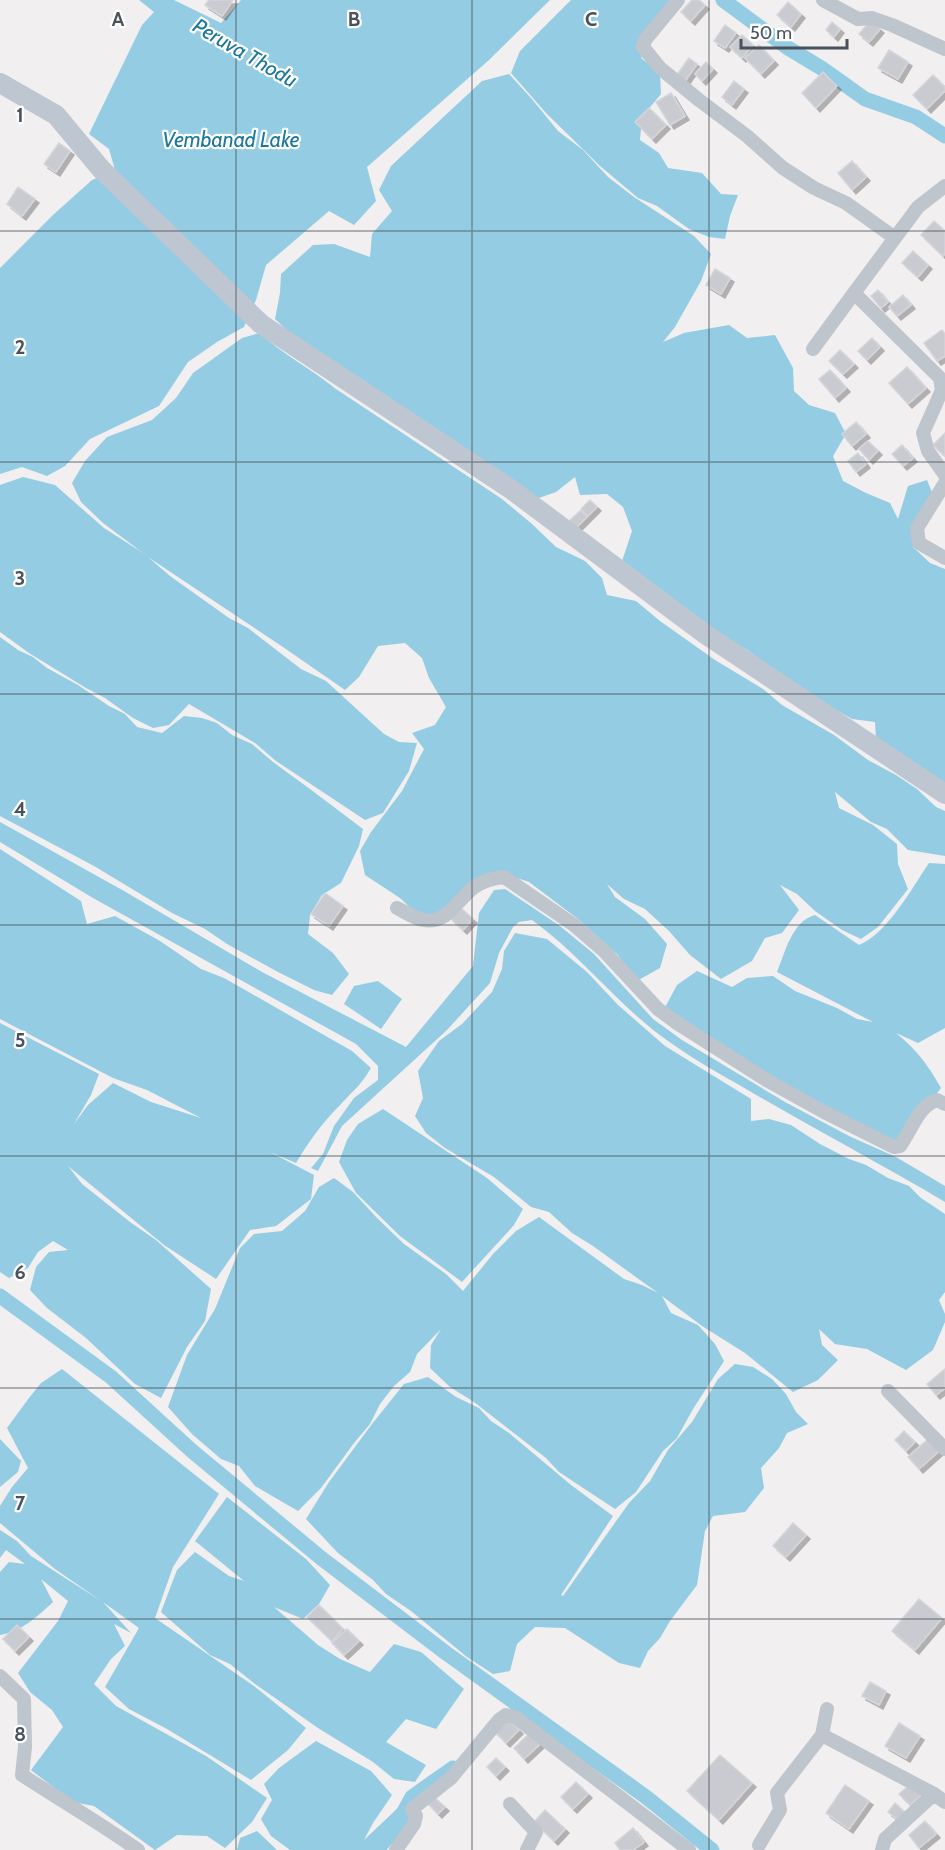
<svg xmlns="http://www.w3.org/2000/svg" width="945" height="1850" font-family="Cabin,sans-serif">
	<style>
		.water { fill: #93cce3 }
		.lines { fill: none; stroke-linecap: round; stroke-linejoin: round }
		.canal { stroke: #93cce3; stroke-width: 15 }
		.building { fill: #c9cbd1; stroke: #d3d5da; stroke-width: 1.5; filter: url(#shadow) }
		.street { stroke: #bfc5cc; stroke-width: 14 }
		.secondary { stroke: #bec6d1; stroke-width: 20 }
		.grid { fill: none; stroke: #49515a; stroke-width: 1.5; stroke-opacity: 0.55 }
		.labels { text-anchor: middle; stroke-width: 4.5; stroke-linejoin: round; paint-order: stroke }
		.water-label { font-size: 21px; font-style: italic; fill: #1a769c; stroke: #fff }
		.grid-label { font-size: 20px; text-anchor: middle; font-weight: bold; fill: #49515a; stroke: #fff; stroke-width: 4.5; stroke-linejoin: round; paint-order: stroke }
	</style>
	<defs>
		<filter id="shadow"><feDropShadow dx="4" dy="4" stdDeviation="0" flood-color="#0004"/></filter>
	</defs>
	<rect width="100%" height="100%" fill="#f1efef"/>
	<!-- water -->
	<path class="water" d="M139,0H174L221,23L241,0H550L489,60L367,167L376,201L354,225L329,211L266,265L256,300L244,327L217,342L188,362L159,406L90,439L65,466L47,476L22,467L0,474V268L53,215L92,180L115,170L109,149L89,134L142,25L154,12Z
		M571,0H669L662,21L641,58L660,73L661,94L642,117L640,140L659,153L668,168L702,173L721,194L738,195L730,216L725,239L709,237L689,229L657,206L638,198L600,166L546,113L511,73L520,51Z
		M509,74L531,98L558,131L583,150L608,177L634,197L694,236L711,254L701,281L675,327L663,342L684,333L729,325L747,338L775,335L793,368L794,391L809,405L835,413L846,434L833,456L843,481L866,493L890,503L898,519L908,486L927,480L935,500L920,529L913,547L930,563L945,569V783L876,739L875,722L852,719L826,704L769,667L749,651L706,626L622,561L632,531L623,507L607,494L580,495L575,477L556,492L533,500L302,344L275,319L280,293L281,274L313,245L334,244L370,257L372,234L392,211L379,190L391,166L482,81Z
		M259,333C283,354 311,369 336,389L502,499L532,524L556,547L585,561L602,578L607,595L636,601L660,621L715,660L763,689L782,705L834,735L868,760L896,775L917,789L936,807L945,811V856L908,850L887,829L871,822L835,792L839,808L873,825L897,844L898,864L908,889L878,927L861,939L842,930L815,911L797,894L780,885L799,910L782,933L765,938L752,961L721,979L690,955L669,931L645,909L624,899L607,884L615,897L645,919L667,944L660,968L635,982L618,955L578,919L529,882L511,876L485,881L473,897L448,922L422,919L400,898L365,875L360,851L371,832L402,791L424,749L412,733L435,725L446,707L429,678L422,658L405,643L378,646L359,677L345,690L283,647L148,557L170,576L229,618L248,628L301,669L326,681L384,734L399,742L417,743L409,771L383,813L365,820L276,761L255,743L189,704L169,725L153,728L133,718L105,698L86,688L29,653L0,632V485L23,477L55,485L104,528L143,553L103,523L81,502L72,483L85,461L107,437L152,420L176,398L193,373L242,338Z
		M0,637L18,650L33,657L47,668L78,685L109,706L125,714L137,727L162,733L184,716L202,718L217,723L232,735L252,744L273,762L314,792L363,829L359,846L341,883L322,895L310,915L308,934L333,953L349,974L332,995L314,990L278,972L227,944L205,929L172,913L94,866L0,816Z
		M0,822L124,891L262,972L406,1047L473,966L479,913L494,890L505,889L560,926L594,954L653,1019L682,1040L785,1102L849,1136L896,1157L945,1186V1202C879,1163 812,1128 746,1089C720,1074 693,1059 668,1041C618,1006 581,955 532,920L519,922L513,927L499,953L490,983L447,1030L342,1126L318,1171L311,1168L323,1154L334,1126L354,1098L378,1080V1066L356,1044L93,898L0,842Z
		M0,849L81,901L87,924L115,916L160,941L201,969L224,978L352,1051L371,1068C361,1085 354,1090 341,1104C323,1122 309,1141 296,1163L270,1152L314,1175L311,1199L276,1226L250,1230L216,1279L164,1245L68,1166L82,1184L130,1222L156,1240L211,1289L205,1321L187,1347L161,1398L135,1384L86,1338L47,1308L30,1290L36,1267L49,1252L68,1250L53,1241L38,1252L28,1268L9,1278L0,1272V1023L99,1074L91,1095L74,1124L88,1105L113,1083L151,1102L201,1118L147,1090L113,1078L0,1019Z
		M929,863L945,864V1028L918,1043L896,1033C917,1050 928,1065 941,1088L896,1145L873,1136L662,1013L677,985L697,971L732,987L747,978L773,976L795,991L837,1008L857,1019L873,1022L777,972C785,953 792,921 815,915L859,945C887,934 912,888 929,863Z
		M515,933L547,939L587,972L618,1005L665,1046L751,1099V1121L769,1119L791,1125L820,1144L849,1159L866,1165L888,1178L909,1186L921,1198L945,1214V1292L939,1300L945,1314V1322L933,1350L906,1370L867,1349L835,1344L819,1329L822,1345L838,1360L818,1380L793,1392L745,1353L702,1326L662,1296L671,1313L698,1325L715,1344L724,1361L693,1409L677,1438L663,1451L636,1492L615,1509L559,1472L546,1458L474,1402L450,1387L430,1368L431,1345L441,1329L417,1354L410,1372L394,1386L380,1404L370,1424L354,1443L321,1488L298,1511L255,1486L239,1466L221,1459L192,1434L168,1407L187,1355L215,1309L240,1248L254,1234L282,1231L305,1211L319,1187L334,1178L353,1192L377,1218L404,1244L446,1274L463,1291L493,1254L516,1231L539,1217L624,1279L642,1285L658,1293L593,1246L572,1233L549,1212L531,1207L494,1177L445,1148L426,1133L415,1116L423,1098L418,1071L439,1041L462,1024L492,992L502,969L504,951Z
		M378,981L402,999L381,1029L344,1004L354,986Z
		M383,1109L487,1178L523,1209L514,1225L462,1282L400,1236L356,1193L339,1162L347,1140L358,1124Z
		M735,1364L753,1367L772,1379L786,1394L796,1412L808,1424L787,1433L779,1448L761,1468L764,1488L745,1512L713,1516L705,1531L697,1585L670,1621L660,1638L648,1651L640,1668L619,1663L565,1628L535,1627L517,1644L510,1671L493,1674L467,1657L411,1611L386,1594L373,1580L338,1553L306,1519L329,1482L372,1424L404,1384L428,1377L456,1397L479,1408L491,1421L509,1433L571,1485L613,1516L561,1595L563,1596L629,1503L650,1481L668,1450L692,1422L718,1379Z
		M62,1369L219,1494L173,1567L155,1618L254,1686L306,1728L288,1750L251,1780L167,1729L129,1709L105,1687L139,1628L103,1602L131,1633L114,1624L125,1646L111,1659L94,1684L116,1706L206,1756L267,1798L252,1822L225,1848L207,1836L177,1835L155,1850L94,1806L73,1802L31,1770L63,1727L52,1710L30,1692L18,1673L58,1621L68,1601L41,1579L53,1602C38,1616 21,1632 0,1635V1572L9,1562L25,1564L6,1550L0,1558V1530L17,1541L31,1556L101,1601L55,1569L0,1523V1506L12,1487L28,1468L7,1428L29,1398L41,1383Z
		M0,1439L21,1461L18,1472L0,1487Z
		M227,1497L306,1559L330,1585L319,1604L303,1619L274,1607L318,1645L340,1659L370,1672L394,1644L421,1652L464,1689L436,1729L406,1719L386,1742L426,1765L415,1782L394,1779L373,1762L318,1728L255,1684L230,1664L210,1655L161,1612L177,1570L195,1552L229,1576L244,1581L195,1541Z
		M316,1741L371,1771L392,1795L373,1823L364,1840L401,1805L411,1822L386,1850H290L271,1836L261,1819L272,1800L264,1784L279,1768Z
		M257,1831L277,1850H237L240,1838Z"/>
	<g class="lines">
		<!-- canal -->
		<path class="canal" d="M723,0L788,48L823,69L865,99L916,117L945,136
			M0,1296L111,1377L192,1451L321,1558L446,1653L646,1797L712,1850
			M377,1850L396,1826L412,1797L453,1768"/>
	</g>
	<!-- building -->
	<path class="building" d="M209,0H233L222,16L205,5Z
		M692,0H699L705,5L691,21L681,12Z
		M788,2L801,14L791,27L777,15Z
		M870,21L880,29L869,42L859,34Z
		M832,22L840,29L834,37L826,30Z
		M725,25L736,33L725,48L714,41Z
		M742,35L753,45L742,58L730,47Z
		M759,45L774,61L761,74L745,58Z
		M889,50L908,62L898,79L878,68Z
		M689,58L697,64L685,81L676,76Z
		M706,62L713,69L702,81L695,74Z
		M823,72L837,86L816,108L802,93Z
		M933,75L945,87V91L927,109L913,95Z
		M734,81L744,89L732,105L722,97Z
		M671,93L685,116L670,125L656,102Z
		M649,108L666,125L652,139L635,122Z
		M59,143L70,151L56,172L44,164Z
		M852,161L866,177L852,190L838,173Z
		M18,187L35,199L22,216L7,204Z
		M934,221L945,231V253L943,256L921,235Z
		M913,251L928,265L918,277L902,263Z
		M715,269L730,278L721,294L706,285Z
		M878,290L888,302L881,308L871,296Z
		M903,295L911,305L897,316L889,307Z
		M942,330L945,334V356L937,361L924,343Z
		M872,338L880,347L867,360L858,351Z
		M840,350L854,364L843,374L829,361Z
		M907,367L926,388L908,404L889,383Z
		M830,370L846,388L835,398L819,379Z
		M856,422L866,434L852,446L842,434Z
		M945,433V456L933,445Z
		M868,441L878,451L869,460L859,449Z
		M902,445L913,458L903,466L892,454Z
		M858,453L866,464L856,472L848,461Z
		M590,500L597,507L588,516L581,509Z
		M581,510L587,517L576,528L569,521Z
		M325,893L343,906L329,926L311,914Z
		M461,908L473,919L463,930L451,919Z
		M945,1369V1388L936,1395L927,1384Z
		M904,1431L915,1442L906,1451L895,1440Z
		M928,1439L939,1451L919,1469L908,1457Z
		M793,1523L806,1535L786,1557L773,1546Z
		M919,1599L942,1618L915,1650L892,1631Z
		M319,1605L343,1629L332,1641L307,1617Z
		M17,1625L29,1637L15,1651L3,1639Z
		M347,1629L359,1641L344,1655L332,1643Z
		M870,1682L886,1691L879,1705L862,1696Z
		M505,1717L519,1730L506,1743L493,1730Z
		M899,1723L920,1736L906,1758L885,1746Z
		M530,1733L540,1744L524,1759L514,1748Z
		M720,1755L752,1783L719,1820L687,1791Z
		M496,1758L505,1767L496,1776L487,1767Z
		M576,1782L588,1794L573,1809L561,1797Z
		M912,1783L922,1794L910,1805L899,1794Z
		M845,1785L869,1801L849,1829L826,1813Z
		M434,1797L445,1807L438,1814L428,1804Z
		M895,1803L906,1813L900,1821L888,1812Z
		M545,1810L565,1829L554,1841L534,1822Z
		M925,1821L936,1834L919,1848L909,1835Z
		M633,1828L644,1842L633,1850H620L615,1843Z"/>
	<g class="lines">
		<!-- street -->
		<path class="street" d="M678,0L645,40L643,47L660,68L699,100L747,136L783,168L814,188L846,203L895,238
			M823,0L858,19L872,18L892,25L945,49
			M945,186L918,207L854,293L940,378L942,390L923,433L928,451L945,475
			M813,349L854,293
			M945,483L917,528L919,543L945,558
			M397,908C405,912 414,918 423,920C447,925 458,899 473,888C482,881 494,878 504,877L574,925L604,951L658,1009L677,1023L768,1081L824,1112L894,1147L900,1146C911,1131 919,1105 937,1100L945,1104
			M888,1391L945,1449
			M0,1676L24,1699L25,1747L22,1775C60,1800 100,1823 138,1850
			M822,1735L827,1709
			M510,1804L536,1832L527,1850
			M759,1845L780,1810L777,1793L822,1735L934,1794L945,1802
			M396,1850L414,1824L416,1816L412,1809L451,1778L499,1720L506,1715L515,1717L689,1850
			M882,1850L885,1839L934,1794"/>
		<!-- secondary -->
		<path class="secondary" d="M0,83L56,115L101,169L261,324L512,490L705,634L945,794"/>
	</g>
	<!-- grid -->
	<path class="grid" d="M236,0V1850M472,0V1850M709,0V1850M0,231H945M0,462H945M0,694H945M0,925H945M0,1156H945M0,1388H945M0,1619H945"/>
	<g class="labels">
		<!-- water labels -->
		<g class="water-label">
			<text transform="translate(245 53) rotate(30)" y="7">Peruva Thodu</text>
			<text x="231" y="147">Vembanad Lake</text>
		</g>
	</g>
	<g class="grid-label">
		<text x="118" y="26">A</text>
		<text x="354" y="26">B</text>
		<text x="591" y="26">C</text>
		<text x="20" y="122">1</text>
		<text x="20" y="354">2</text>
		<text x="20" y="585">3</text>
		<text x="20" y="816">4</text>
		<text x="20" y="1047">5</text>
		<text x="20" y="1279">6</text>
		<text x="20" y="1510">7</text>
		<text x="20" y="1741">8</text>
	</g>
	<!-- scale -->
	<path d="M741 39v9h106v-9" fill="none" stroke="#49515a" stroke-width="3"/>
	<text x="750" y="39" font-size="18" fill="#49515a" stroke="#ffffff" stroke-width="4.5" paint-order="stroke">50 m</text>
</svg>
